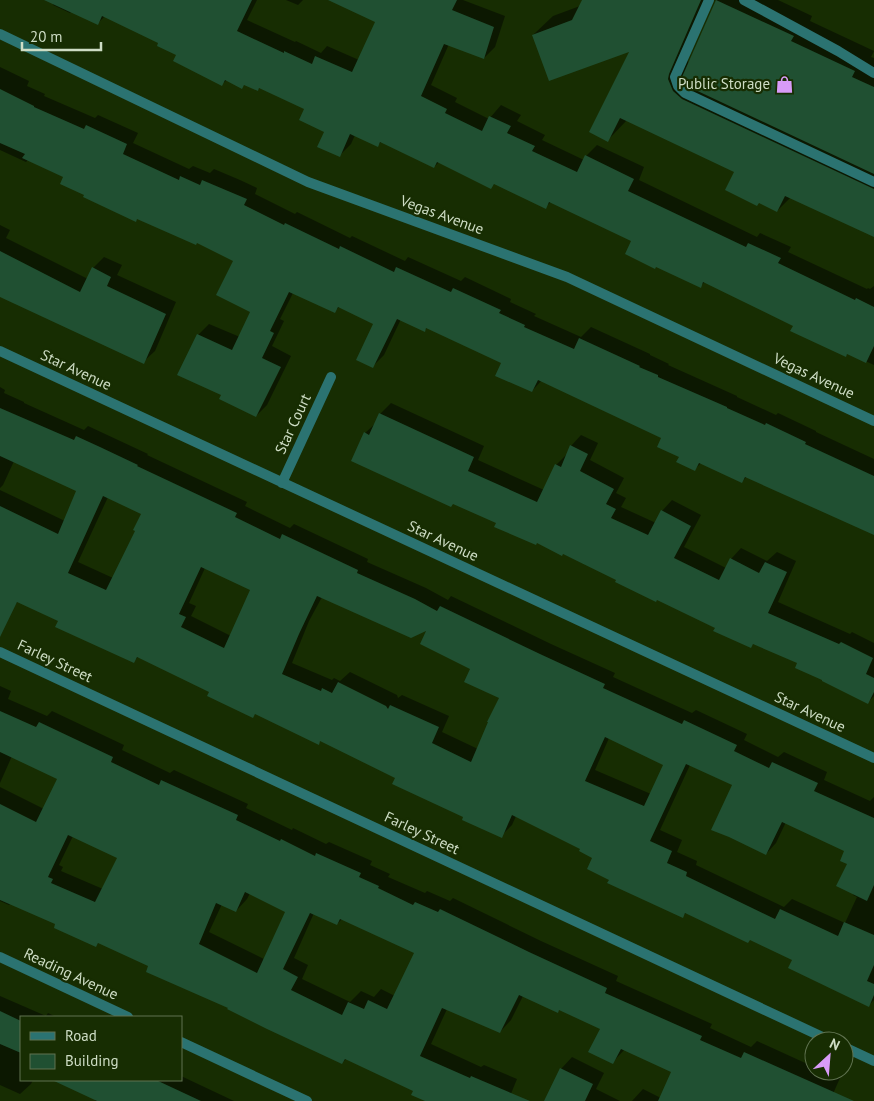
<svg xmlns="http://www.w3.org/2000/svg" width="874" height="1101" font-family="'PT Sans',sans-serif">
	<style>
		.shadow { fill: #0007; fill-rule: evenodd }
		.building { fill: #205032; fill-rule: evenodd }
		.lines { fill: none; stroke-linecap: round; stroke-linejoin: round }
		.service { stroke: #2b7371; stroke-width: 10 }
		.minor { stroke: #2b7371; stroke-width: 10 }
		.labels { text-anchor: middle; stroke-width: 4.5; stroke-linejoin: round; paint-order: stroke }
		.poi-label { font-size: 15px; fill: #ceddc5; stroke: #172d02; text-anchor: end }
		.street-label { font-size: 15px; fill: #ceddc5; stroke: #172d02 }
	</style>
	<rect width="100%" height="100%" fill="#172d02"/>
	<!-- shadow -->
	<path class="shadow" d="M55,0H257L247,20L295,42L296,41L321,53L327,46L359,60L376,21L331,0H463L505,16L495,47L484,58L449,44L431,85L457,98L455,102L489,119L501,105L521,115L517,121L545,135L542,140L584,160L586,156L597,145L644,167L639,180L757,237L760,233L791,247L788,252L867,289L868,288L870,289L874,286V365L848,353L846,355L794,325L705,282L700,286L632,240L551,202L545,207L495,183L491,187L439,162L434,167L382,141L378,145L355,135L351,144L340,155L325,131L306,108L260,87L258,90L245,84L242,87L227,80L222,84L160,42L105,16L98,23L72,11L70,13L53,5Z
		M286,0H303L298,5Z
		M583,0H711L687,59L689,65L717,0H778L812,16L810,21L874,51L871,57L874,58V236L791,197L777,211L735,171L627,120L608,140L632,50L533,35L553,16L580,6Z
		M0,67L29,81L27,86L45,94L44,96L95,118L98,115L138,133L133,143L189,169L193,166L210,173L214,169L240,180L257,188L255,194L295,214L297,212L350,238L352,236L405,261L408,257L461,281L465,277L511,299L510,302L536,314L534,316L581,337L591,327L650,354V355L669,364L668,365L737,396V397L776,415L778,413L816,431V432L874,459V534L747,476L742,482L701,463L695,469L680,457L662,438L542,380L532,391L503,362L427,327L425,330L401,319L384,355L373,366L374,323L339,307L334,312L293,293L280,319L284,321L272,346L291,356L267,405L256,416L223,394L198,335L209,324L240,337L252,311L235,260L197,242L86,194L64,177L28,160L26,162L0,150Z
		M0,225L10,230L6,238L88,279L93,268L104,257L122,265L117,275L176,302L155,351L143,362L0,291Z
		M0,387L5,390L4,393L24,402V403L84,430L88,426L148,454L147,455L247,502L245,506L290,528L294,524L368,559L367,562L426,588L448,600L451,596L551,644L615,673L613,677L692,713L696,710L747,734L744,740L778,757L784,752L827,772L824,780L870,801L874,797V1000L869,1005L794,959L750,939L686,913L682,916L611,879L594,857L582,848L516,816L512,825L501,836L397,777L321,740L318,743L256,713L252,717L211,691L138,657L134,661L60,620L18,601L14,606L0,599V490L65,521L78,490L14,461L3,485L0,488ZM108,497L142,513L137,530L113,578L78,562ZM205,568L252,589L231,636L191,616L196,606L189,603ZM322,597L429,629L472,668L500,697L478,749L442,732L449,716L402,695L398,698L397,695L350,672L340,681L334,678L332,680L292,663L309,621ZM609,738L665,765L651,794L595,770ZM690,765L733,785L766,854L776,843L786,822L846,851L854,893L853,895L857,897L845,923L792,899L784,907L696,865L697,861L677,852L682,840L660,830Z
		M391,403L484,446L478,460L544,490L556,465L568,453L571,446L581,435L598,443L590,460L624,478L616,493L626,498L621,507L656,523L662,511L672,500L701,515L684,547L726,568L731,559L741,548L767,561L777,552L796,561L778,602L850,634L852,632L874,643V696L868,702L798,663L754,643L751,646L716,628L658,599L656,601L618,579L537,542L498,522L365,433L376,423L380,414Z
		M0,686L11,691L8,699L47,716L52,711L124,745L122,750L170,773L174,770L248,804L246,808L292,830L293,828L326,844L329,842L372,861L370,865L390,874L388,877L425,893L427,891L450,901L453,898L541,941L618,976L616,981L712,1024L710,1028L751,1047L757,1041L814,1067V1071H824L840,1078L832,1096L827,1101H632L643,1089L661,1098L673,1072L625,1049L612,1063L602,1028L560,1009L523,996L511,1020L500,1032L447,1009L431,1044L481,1067L484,1065L517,1079L508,1101H428L415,1090L347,1058L342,1063L229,1008L150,966L99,942L96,946L57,923L11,903L9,905L0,901V787L44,809L59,779L12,756L0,783ZM73,836L119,858L103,889L61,871L63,867L59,865ZM250,893L287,911L264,959L209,932L222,904L236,911L247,899ZM314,913L337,924L342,919L416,952L395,996L381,989L374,997L361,991L350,1002L302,979L308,965L294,958Z
		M0,996L46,1016L48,1013L56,1017H21V1080H33L31,1084L20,1094L0,1085Z
		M572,1057L604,1073L596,1089L620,1101H546L561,1069Z
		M181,1076L234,1101H95L96,1099L55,1080H181Z"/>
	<!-- building -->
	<path class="building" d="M44,0H252L237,31L284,53V51L312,64L315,56L352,72L375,22L328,0H457L452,10L494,27L484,59L444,44L421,96L447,109L445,113L482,131L489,116L511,126L507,133L535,146L532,151L577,172L585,155L634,179L628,191L746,247L748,243L781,258L778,263L855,300L856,298L874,307V346L866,363L847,354L846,357L790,331L793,326L703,282L701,288L656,267L655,269L625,254L631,241L549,202L546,209L494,184L491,189L437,162L434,168L380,142L378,147L350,134L340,157L317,147L324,132L299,120L304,109L259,88L258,91L244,85L242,89L225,80L222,86L173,61L176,55L157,46L158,43L102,16L98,25Z
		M582,0H701L669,74L668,79L673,91L682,99L874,189V237L785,196L777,212L759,203L757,206L725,190L734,172L620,118L608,142L589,132L629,52L549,81L532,35L572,20Z
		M716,0L794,36L791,41L855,71L852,77L874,87V174L689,87L684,82L682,77Z
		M0,89L34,106V107L84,129L86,125L127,144L123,154L179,180L180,176L200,185L202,180L228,191L247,199L244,205L284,225L285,223L339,249L340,246L394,272L396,267L451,292L453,288L501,310L499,313L525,325L524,327L574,349L579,338L640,366L639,367L658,375V377L727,407V408L765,425L766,423L806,442L805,444L874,476V535L745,477L742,483L699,463L695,471L676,462L679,457L657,447L661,438L538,380L532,392L495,376L501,363L426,328L425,332L397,319L373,368L356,360L373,324L338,307L335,313L289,292L270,331L274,333L262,358L281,367L256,417L219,399L221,395L177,375L197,334L232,350L250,312L216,295L233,261L197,243L196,245L137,219L136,222L83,197L84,195L60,184L63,177L22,158L25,154L0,143Z
		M0,251L80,292L92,267L111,277L107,286L166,314L144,364L0,297Z
		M0,408L74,440L76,436L100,447L138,465L137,466L237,513L235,517L280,539L282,534L358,570L357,573L415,599L437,611L440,606L540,654L605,684L603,688L682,724L684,720L737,745L734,751L769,768L772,762L818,783L814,791L874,818V885L867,901L836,886L847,864L840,861L844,851L782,822L766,855L729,837L711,830L732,785L686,764L650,841L672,851L667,863L687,872L686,876L775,919L780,909L838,936L844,922L874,935V965L867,981L874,984V995L869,1007L788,968L792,960L750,940L748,943L685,913L683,918L607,883L609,880L587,869L592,858L579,851L580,849L512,815L502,838L462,820L463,817L392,784L395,778L320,741L319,745L255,714L253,718L207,696L209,692L137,657L134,663L55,627L58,621L17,602L0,637V506L58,534L76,491L0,456ZM103,496L141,514L133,530L135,531L106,590L68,573ZM201,567L250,590L224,648L181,627L186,617L179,614ZM317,596L411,638L426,631L420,644L470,669L464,682L499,698L487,722H488L471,762L432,743L439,727L390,705L388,709L386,706L338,682L332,693L322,688L321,691L282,674L299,634ZM605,737L663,765L644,806L585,781Z
		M379,413L474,457L468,471L537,502L555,464L561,467L570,445L588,454L580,471L614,489L606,504L616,509L611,518L648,535L661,510L691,526L674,558L719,580L730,558L759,573L765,562L787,572L768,613L839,644L841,642L873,658L866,674L874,678V692L868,704L822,681V680L795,668L797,663L753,644L751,648L713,631L715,628L657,600L656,602L615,582L616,580L563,554L562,556L537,543L536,545L494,527L496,523L453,504L451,507L351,461L364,432L369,435Z
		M0,711L36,727L39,722L113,757L111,762L159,785L161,780L238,815L236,820L280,841L281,839L315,856L316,853L361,873L359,877L379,886L378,888L413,905L415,902L438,912L440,909L529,952L607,988L605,993L702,1036L700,1040L741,1058L744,1052L854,1101H658L671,1072L621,1049L613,1064L588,1052L600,1029L559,1010L558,1013L519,995L500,1033L442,1008L420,1056L470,1078L471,1076L530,1101H425L411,1095L413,1091L345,1059L342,1064L267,1029L227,1009L228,1008L146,972L148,966L98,943L96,947L54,928L55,924L0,900V804L36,822L57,779L0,752ZM68,835L117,858L95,902L51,883L53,879L48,877ZM245,892L285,912L257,973L199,944L216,903L236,912ZM310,913L337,925L340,919L414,953L387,1009L368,1000L364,1009L348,1002L342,1015L291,990L298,977L283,969Z
		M0,1011L21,1021V1053L0,1044Z
		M560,1068L593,1084L585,1101H544Z
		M52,1080H156L201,1101H97Z"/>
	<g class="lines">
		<!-- service -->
		<path class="service" d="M709,0L675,77L678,86L685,93L874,182
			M744,0L838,51L874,73"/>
		<!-- minor -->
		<path class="minor" d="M0,34L308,182L567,277L874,421
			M0,351L874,758
			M282,483L331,377
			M0,652L831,1041
			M0,957L128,1017
			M181,1042L307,1101
			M844,1047L874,1061"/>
	</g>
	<!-- icons -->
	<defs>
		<symbol id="shop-bare" viewBox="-9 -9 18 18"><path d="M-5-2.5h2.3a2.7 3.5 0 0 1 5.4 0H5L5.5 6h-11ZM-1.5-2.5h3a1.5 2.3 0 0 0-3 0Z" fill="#d89bf8" stroke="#172d02" stroke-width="2.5" paint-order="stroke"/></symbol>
	</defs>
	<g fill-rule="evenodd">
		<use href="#shop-bare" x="772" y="72" width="25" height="25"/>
	</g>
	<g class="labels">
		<!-- poi labels -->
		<g class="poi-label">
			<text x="770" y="89">Public Storage</text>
		</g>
		<!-- street labels -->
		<g class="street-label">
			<text transform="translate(442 215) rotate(20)" y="5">Vegas Avenue</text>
			<text transform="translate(76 370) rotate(25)" y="5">Star Avenue</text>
			<text transform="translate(814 376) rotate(25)" y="5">Vegas Avenue</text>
			<text transform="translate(293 424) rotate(-65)" y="5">Star Court</text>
			<text transform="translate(443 541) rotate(25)" y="5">Star Avenue</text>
			<text transform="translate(55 661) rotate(25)" y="5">Farley Street</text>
			<text transform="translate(810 712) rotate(25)" y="5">Star Avenue</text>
			<text transform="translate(422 833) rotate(25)" y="5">Farley Street</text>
			<text transform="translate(71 974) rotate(25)" y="5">Reading Avenue</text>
		</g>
	</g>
	<!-- legend -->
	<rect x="20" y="1016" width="162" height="65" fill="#172d02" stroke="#607350"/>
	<rect x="30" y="1032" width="25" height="8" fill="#2b7371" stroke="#607350"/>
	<text x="65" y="1041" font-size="15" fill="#ceddc5">Road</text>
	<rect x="30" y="1054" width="25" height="15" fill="#205032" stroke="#607350"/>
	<text x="65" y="1066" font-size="15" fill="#ceddc5">Building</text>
	<!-- north arrow -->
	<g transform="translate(829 1056) rotate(26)"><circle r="24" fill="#172d02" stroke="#607350"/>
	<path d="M0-4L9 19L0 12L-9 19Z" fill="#d89bf8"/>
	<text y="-8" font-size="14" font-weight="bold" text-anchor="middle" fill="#ceddc5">N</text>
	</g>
	<!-- scale -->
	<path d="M22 42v8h79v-8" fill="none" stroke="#ceddc5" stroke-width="2.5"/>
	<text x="30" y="42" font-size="15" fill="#ceddc5" stroke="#172d02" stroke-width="4" paint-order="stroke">20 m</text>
</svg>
